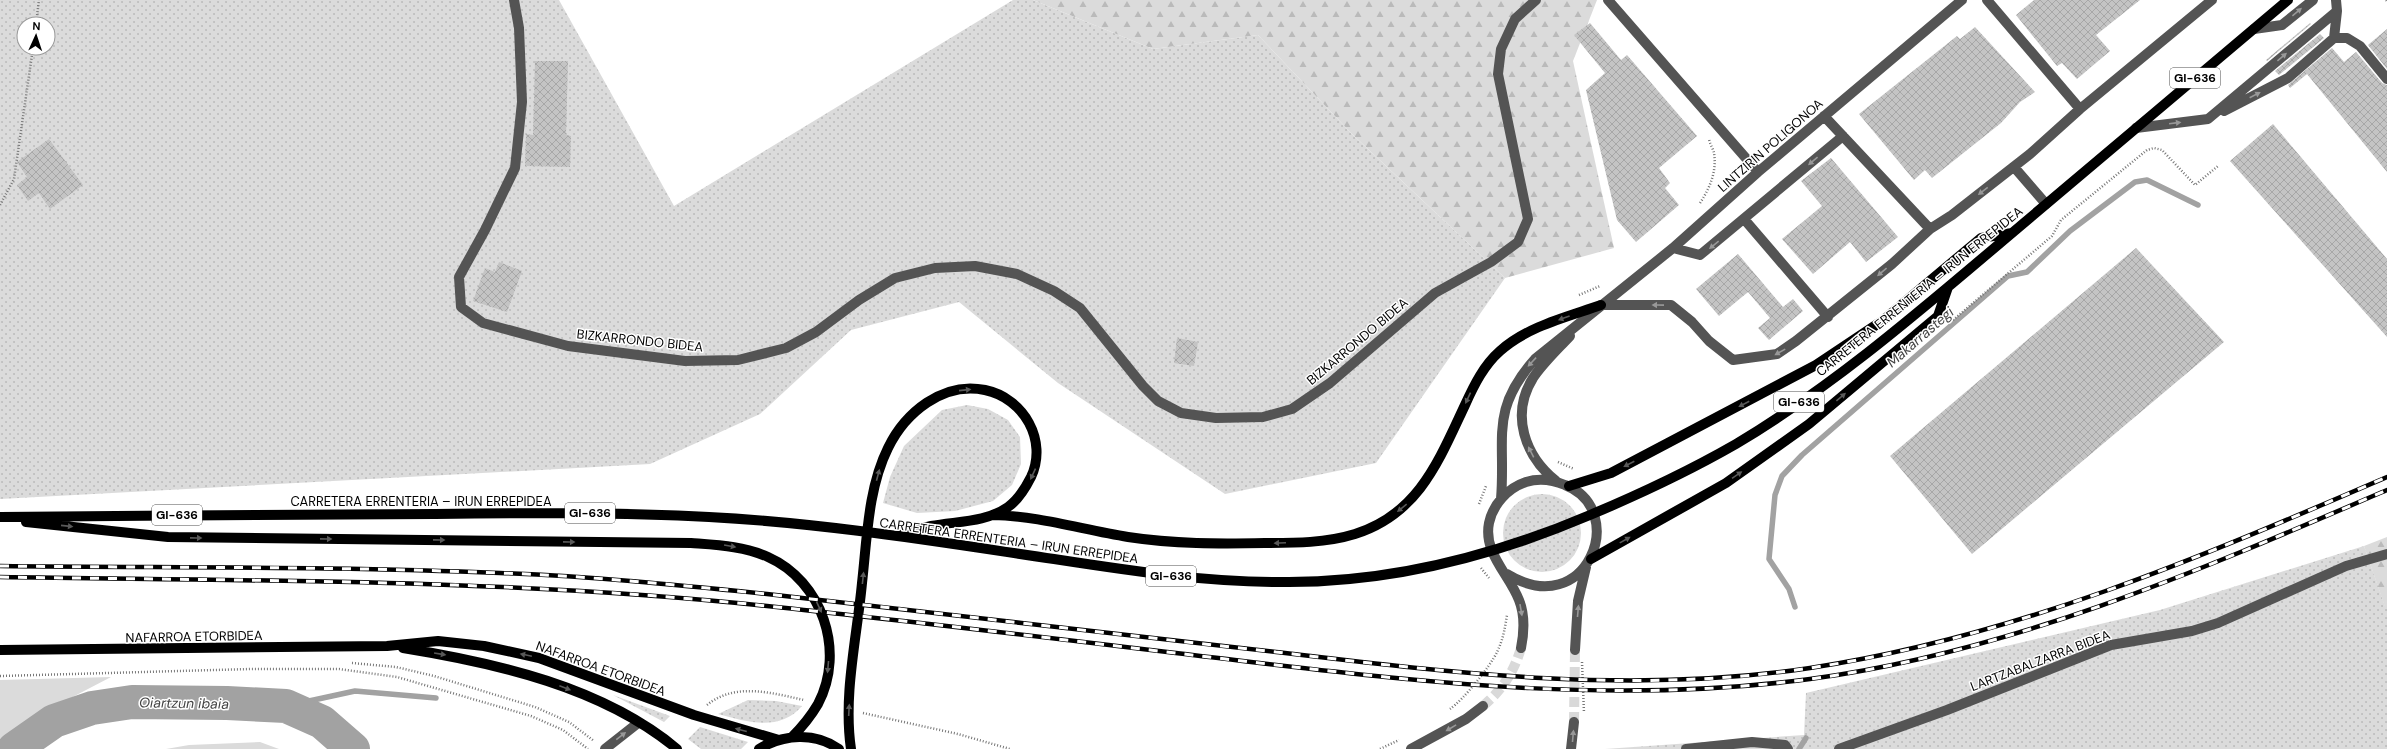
<svg xmlns="http://www.w3.org/2000/svg" width="2387" height="749" font-family="'DM Sans',sans-serif">
	<style>
		.grass { fill: url(#grass-dots); fill-rule: evenodd }
		.forest { fill: url(#forest-firs) }
		.park { fill: #dbdbdb }
		.lines { fill: none; stroke-linecap: round; stroke-linejoin: round }
		.stream { stroke: #a2a2a2; stroke-width: 5.5 }
		.river { stroke: #a2a2a2; stroke-width: 34 }
		.building { fill: url(#building-cross-hatch) }
		.minor-tunnel { stroke: #d9d9d9; stroke-width: 10; stroke-dasharray: 10 5; stroke-linecap: butt }
		.path { stroke: #767676; stroke-width: 2.5; stroke-dasharray: 1 2; stroke-linecap: butt }
		.minor { stroke: #545454; stroke-width: 10 }
		.major { stroke: #000; stroke-width: 10 }
		.rail-casing { stroke: #000; stroke-width: 4.5 }
		.rail { stroke: #fff; stroke-width: 3; stroke-dasharray: 9; stroke-linecap: butt }
		.oneway { fill: #989898 }
		.oneway2 { fill: #595959 }
		.labels { text-anchor: middle; stroke-width: 3; stroke-linejoin: round; paint-order: stroke }
		.shield { fill: #fff; stroke: #4c4c4c; stroke-width: 1 }
		.shield-label { font-size: 12px; font-weight: bold; fill: #000 }
		.street-label { font-size: 13px; fill: #000; stroke: #fff }
		.water-label { font-size: 14px; font-style: italic; fill: #434343; stroke: #fff }
	</style>
	<defs>
		<pattern id="grass-dots" width="8" height="8" patternUnits="userSpaceOnUse"><rect width="8" height="8" fill="#dbdbdb"/><path d="M2 2h.1M6 6h.1" fill="none" stroke="#bababa" stroke-width="1.8" stroke-linecap="round"/></pattern>
		<pattern id="forest-firs" width="22" height="20" patternUnits="userSpaceOnUse"><rect width="22" height="20" fill="#dbdbdb"/><path d="M5 1l3.5 6h-7zM16 11l3.5 6h-7z" fill="#bababa"/></pattern>
		<pattern id="building-cross-hatch" width="8" height="8" patternUnits="userSpaceOnUse"><rect width="8" height="8" fill="#c4c4c4"/><path d="M0 0l8 8M0 8l8-8" fill="none" stroke="#a7a7a7"/></pattern>
	</defs>
	<rect width="100%" height="100%" fill="#fff"/>
	<!-- grass -->
	<path class="grass" d="M0,0H559L674,206L1013,0H1033L1153,49L1258,35L1352,134L1505,278L1376,463L1225,494L1058,383L959,302L851,330L760,414L650,464L0,499ZM24,24H48V48H24Z
		M967,405L988,409L1008,420L1020,437L1021,464L1012,485L993,501L955,511L917,513L883,503L890,477L904,446L942,410Z
		M1503 533a39 39 0 1 1 78 0a39 39 0 1 1-78 0Z
		M2364,546L2385,606L2387,607V749H1605L1804,735L1806,693L2160,610Z
		M613,695L670,716L664,722Z
		M748,700L776,701L802,706C780,732 747,722 718,714Z
		M700,727L748,742L741,749H701L688,739Z"/>
	<!-- forest -->
	<path class="forest" d="M1033,0H1597L1573,61L1614,248L1505,278L1352,134L1258,35L1153,49Z
		M2387,537V607H2385L2364,546Z"/>
	<!-- park -->
	<path class="park" d="M111,677L40,714L0,742V680Z
		M260,742L279,749H166L189,745Z"/>
	<g class="lines">
		<!-- stream -->
		<path class="stream" d="M1795,607L1789,589L1769,559L1775,495L1782,476L1802,455L2008,276L2027,272L2070,231L2135,182L2147,180L2198,205
			M286,706L355,691L436,698
			M1799,749L1806,738"/>
		<!-- river -->
		<path class="river" d="M14,749L54,721L92,708L132,702L227,703L286,706L322,722L353,749"/>
	</g>
	<!-- building -->
	<path class="building" d="M2034,0H2140L2096,35L2110,51L2077,79L2062,63L2057,66L2016,15Z
		M1590,23L1621,60L1627,55L1697,136L1659,168L1670,183L1665,188L1679,205L1636,242L1617,220L1586,90L1605,73L1574,35Z
		M2310,23L2311,24L2267,61L2266,60Z
		M1975,27L2035,92L2020,102L2001,123L1932,178L1925,170L1914,180L1859,114L1957,36L1960,39Z
		M2387,29V69L2368,45Z
		M2320,34L2324,38L2279,75L2275,71Z
		M2332,48L2344,62L2356,52L2382,83L2387,85V172L2307,74L2290,88L2288,85Z
		M535,61H568L566,135L571,136L570,167L525,166L526,134L533,135Z
		M2273,124L2387,259V337L2230,161Z
		M49,139L83,185L50,209L39,193L28,201L17,185L27,177L17,162Z
		M1831,158L1898,237L1866,262L1850,242L1813,274L1782,239L1822,206L1801,181Z
		M2136,248L2224,342L1972,554L1890,456Z
		M1738,254L1783,307L1793,299L1803,311L1769,340L1758,328L1770,318L1748,292L1719,316L1696,289Z
		M499,262L522,271L507,312L473,301L485,268L495,272Z
		M1177,338L1198,342L1194,366L1174,363Z"/>
	<g class="lines">
		<!-- minor-tunnel -->
		<path class="minor-tunnel" d="M1483,706C1502,690 1514,672 1521,648
			M1574,722L1575,650"/>
		<!-- path -->
		<path class="path" d="M2386,0L2387,1
			M36,24L39,0
			M1700,203C1710,188 1717,171 1714,153C1713,148 1709,143 1709,138
			M0,205L14,179L33,48
			M1579,295L1600,286
			M1953,320L2052,236L2061,220L2147,150L2154,148L2162,150L2195,185L2218,166
			M1558,462L1574,469
			M1479,504L1486,486
			M1481,568L1489,578
			M1582,662L1584,713
			M352,663L396,667L434,676L535,707L569,722L594,741
			M0,676L251,669H339L397,677L531,716L563,730L588,749
			M707,705C735,682 772,693 804,700
			M1450,709C1463,700 1490,667 1497,652C1503,640 1505,628 1507,615
			M863,713L958,734L1010,749
			M1380,749L1399,740"/>
		<!-- minor -->
		<path class="minor" d="M514,0L519,28L522,102L515,168L485,230L459,277L461,307L483,323L568,346L685,361L738,360L786,348L816,332L859,300L895,278L935,268L975,266L1017,274L1054,291L1080,308L1143,386L1158,401L1181,413L1216,418L1263,417L1292,409L1330,383L1435,293L1491,262L1518,242L1528,219L1498,74L1501,49L1515,19L1536,0
			M1608,0L1758,172
			M1987,0L2080,109
			M2254,29L2282,25L2313,0
			M2334,38H2347L2360,46L2387,79
			M2224,111L2288,78L2334,38L2337,11
			M1824,116L1930,229
			M2136,128L2208,119L2337,11L2336,0
			M2014,167L2046,204
			M1744,219L1828,317
			M1673,248L1700,255L1843,136
			M1601,305H1671L1692,322L1709,341L1733,360L1777,354L1796,341L1892,264L1930,229L1952,215L2030,154L2080,109L2212,0
			M1556,481C1525,456 1510,415 1533,378C1543,363 1557,350 1570,336
			M1501,499C1506,438 1489,411 1535,359L1673,248L1758,172L1962,0
			M1507,574C1587,623 1630,510 1565,485C1553,480 1539,478 1526,482C1508,488 1493,504 1489,523C1483,553 1509,574 1519,600C1525,615 1524,633 1521,648
			M1575,650L1578,601L1586,567
			M605,749L638,723
			M1411,749L1466,719L1483,706
			M1571,749L1574,722
			M1686,749L1752,742L1785,745L1788,749
			M1839,749L1947,710L2111,645L2192,631L2218,623L2346,566L2387,554"/>
		<!-- major -->
		<path class="major" d="M1569,486L1611,473L1816,365L1882,321L1981,238L2012,233
			M993,515C1040,516 1083,530 1128,537C1174,544 1219,544 1265,543C1295,543 1326,543 1355,534C1419,514 1439,460 1465,405C1474,385 1484,365 1500,351C1528,326 1567,317 1601,305
			M0,517C145,516 290,514 435,514C526,513 618,512 709,517C825,523 939,542 1054,559C1132,571 1210,583 1289,582C1393,582 1496,555 1590,515C1640,494 1689,471 1736,444C1842,381 1937,296 2031,217C2117,145 2202,72 2288,0
			M26,522L168,537L691,543C717,545 744,546 768,557C822,581 846,651 818,704C811,716 802,727 792,737
			M1591,559L1726,483L1809,424L1938,316L1948,287
			M403,648C496,663 603,687 677,749
			M0,650L387,646L438,641L484,646L539,658L694,715L779,740
			M759,749C784,734 815,732 839,749
			M851,749C843,695 857,637 862,583C867,539 868,488 888,448C905,413 943,381 985,390C1024,398 1048,441 1031,477C1025,489 1018,500 1008,507C985,523 957,521 931,526C921,528 911,532 901,535"/>
		<defs>
			<path id="rail" d="M0,566C167,568 333,566 500,573C589,576 678,585 767,594C937,613 1106,633 1276,652C1453,673 1633,695 1810,668C2015,637 2199,558 2387,477
				M0,577C256,581 512,579 767,606C929,623 1090,643 1251,662C1437,684 1623,704 1810,679C2012,652 2201,570 2387,490"/>
		</defs>
		<!-- rail casing -->
		<use href="#rail" class="rail-casing"/>
		<!-- rail -->
		<use href="#rail" class="rail"/>
	</g>
	<!-- one-way arrows -->
	<defs><path id="oneway-solid" d="M-6-.8H1V-3.2L6.5 0L1 3.2V.8H-6Z"/></defs>
	<g class="oneway">
		<use href="#oneway-solid" transform="translate(2297 12) rotate(-40)"/>
		<use href="#oneway-solid" transform="translate(2282 57) rotate(-40)"/>
		<use href="#oneway-solid" transform="translate(2255 95) rotate(-27)"/>
		<use href="#oneway-solid" transform="translate(2175 123) rotate(-7)"/>
		<use href="#oneway-solid" transform="translate(1813 161) rotate(140)"/>
		<use href="#oneway-solid" transform="translate(1983 191) rotate(142)"/>
		<use href="#oneway-solid" transform="translate(1714 245) rotate(141)"/>
		<use href="#oneway-solid" transform="translate(1882 272) rotate(140)"/>
		<use href="#oneway-solid" transform="translate(1658 305) rotate(-179)"/>
		<use href="#oneway-solid" transform="translate(1780 352) rotate(151)"/>
		<use href="#oneway-solid" transform="translate(1532 362) rotate(133)"/>
		<use href="#oneway-solid" transform="translate(1531 452) rotate(-117)"/>
		<use href="#oneway-solid" transform="translate(1521 610) rotate(80)"/>
		<use href="#oneway-solid" transform="translate(1578 611) rotate(-85)"/>
		<use href="#oneway-solid" transform="translate(1451 728) rotate(149)"/>
		<use href="#oneway-solid" transform="translate(621 736) rotate(-38)"/>
		<use href="#oneway-solid" transform="translate(1573 736) rotate(-85)"/>
	</g>
	<g class="oneway2">
		<use href="#oneway-solid" transform="translate(1564 318) rotate(160)"/>
		<use href="#oneway-solid" transform="translate(965 390) rotate(-6)"/>
		<use href="#oneway-solid" transform="translate(1841 397) rotate(-40)"/>
		<use href="#oneway-solid" transform="translate(1468 398) rotate(115)"/>
		<use href="#oneway-solid" transform="translate(1744 404) rotate(152)"/>
		<use href="#oneway-solid" transform="translate(1629 464) rotate(153)"/>
		<use href="#oneway-solid" transform="translate(1033 474) rotate(115)"/>
		<use href="#oneway-solid" transform="translate(878 475) rotate(-75)"/>
		<use href="#oneway-solid" transform="translate(1737 475) rotate(-34)"/>
		<use href="#oneway-solid" transform="translate(1402 508) rotate(141)"/>
		<use href="#oneway-solid" transform="translate(67 526) rotate(6)"/>
		<use href="#oneway-solid" transform="translate(196 538) rotate(1)"/>
		<use href="#oneway-solid" transform="translate(326 539) rotate(1)"/>
		<use href="#oneway-solid" transform="translate(439 540) rotate(1)"/>
		<use href="#oneway-solid" transform="translate(1625 540) rotate(-29)"/>
		<use href="#oneway-solid" transform="translate(569 542) rotate(1)"/>
		<use href="#oneway-solid" transform="translate(1280 543) rotate(178)"/>
		<use href="#oneway-solid" transform="translate(730 546) rotate(10)"/>
		<use href="#oneway-solid" transform="translate(863 578) rotate(-84)"/>
		<use href="#oneway-solid" transform="translate(819 607) rotate(65)"/>
		<use href="#oneway-solid" transform="translate(440 654) rotate(9)"/>
		<use href="#oneway-solid" transform="translate(526 655) rotate(-168)"/>
		<use href="#oneway-solid" transform="translate(828 667) rotate(95)"/>
		<use href="#oneway-solid" transform="translate(565 688) rotate(21)"/>
		<use href="#oneway-solid" transform="translate(849 710) rotate(-87)"/>
		<use href="#oneway-solid" transform="translate(741 730) rotate(-165)"/>
	</g>
	<g class="labels">
		<!-- shield labels -->
		<g class="shield">
			<rect x="2170" y="68" width="50" height="20" rx="3"/>
			<rect x="1774" y="392" width="50" height="20" rx="3"/>
			<rect x="565" y="503" width="50" height="20" rx="3"/>
			<rect x="152" y="505" width="50" height="20" rx="3"/>
			<rect x="1146" y="566" width="50" height="20" rx="3"/>
		</g>
		<g class="shield-label">
			<text x="2195" y="82">GI-636</text>
			<text x="1799" y="406">GI-636</text>
			<text x="590" y="517">GI-636</text>
			<text x="177" y="519">GI-636</text>
			<text x="1171" y="580">GI-636</text>
		</g>
		<!-- street labels -->
		<g class="street-label">
			<text transform="translate(1770 145) rotate(-41)" y="5">LINTZIRIN POLIGONOA</text>
			<text transform="translate(1919 291) rotate(-39)" y="5">CARRETERA ERRENTERIA – IRUN ERREPIDEA</text>
			<text transform="translate(640 340) rotate(6)" y="5">BIZKARRONDO BIDEA</text>
			<text transform="translate(1357 341) rotate(-40)" y="5">BIZKARRONDO BIDEA</text>
			<text x="421" y="506">CARRETERA ERRENTERIA – IRUN ERREPIDEA</text>
			<text transform="translate(1009 540) rotate(8)" y="5">CARRETERA ERRENTERIA – IRUN ERREPIDEA</text>
			<text transform="translate(194 636) rotate(-1)" y="5">NAFARROA ETORBIDEA</text>
			<text transform="translate(2040 660) rotate(-21)" y="5">LARTZABALZARRA BIDEA</text>
			<text transform="translate(601 668) rotate(20)" y="5">NAFARROA ETORBIDEA</text>
		</g>
		<!-- water labels -->
		<g class="water-label">
			<text transform="translate(1920 337) rotate(-41)" y="5">Makarrastegi</text>
			<text transform="translate(184 703) rotate(1)" y="5">Oiartzun ibaia</text>
		</g>
	</g>
	<!-- north arrow -->
	<g transform="translate(36 36) rotate(3)"><circle r="19" fill="#ffffff" stroke="#999999"/>
	<path d="M0-3L7 15L0 10L-7 15Z" fill="#000000"/>
	<text y="-6" font-size="11" font-weight="bold" text-anchor="middle" fill="#000000">N</text>
	</g>
</svg>
